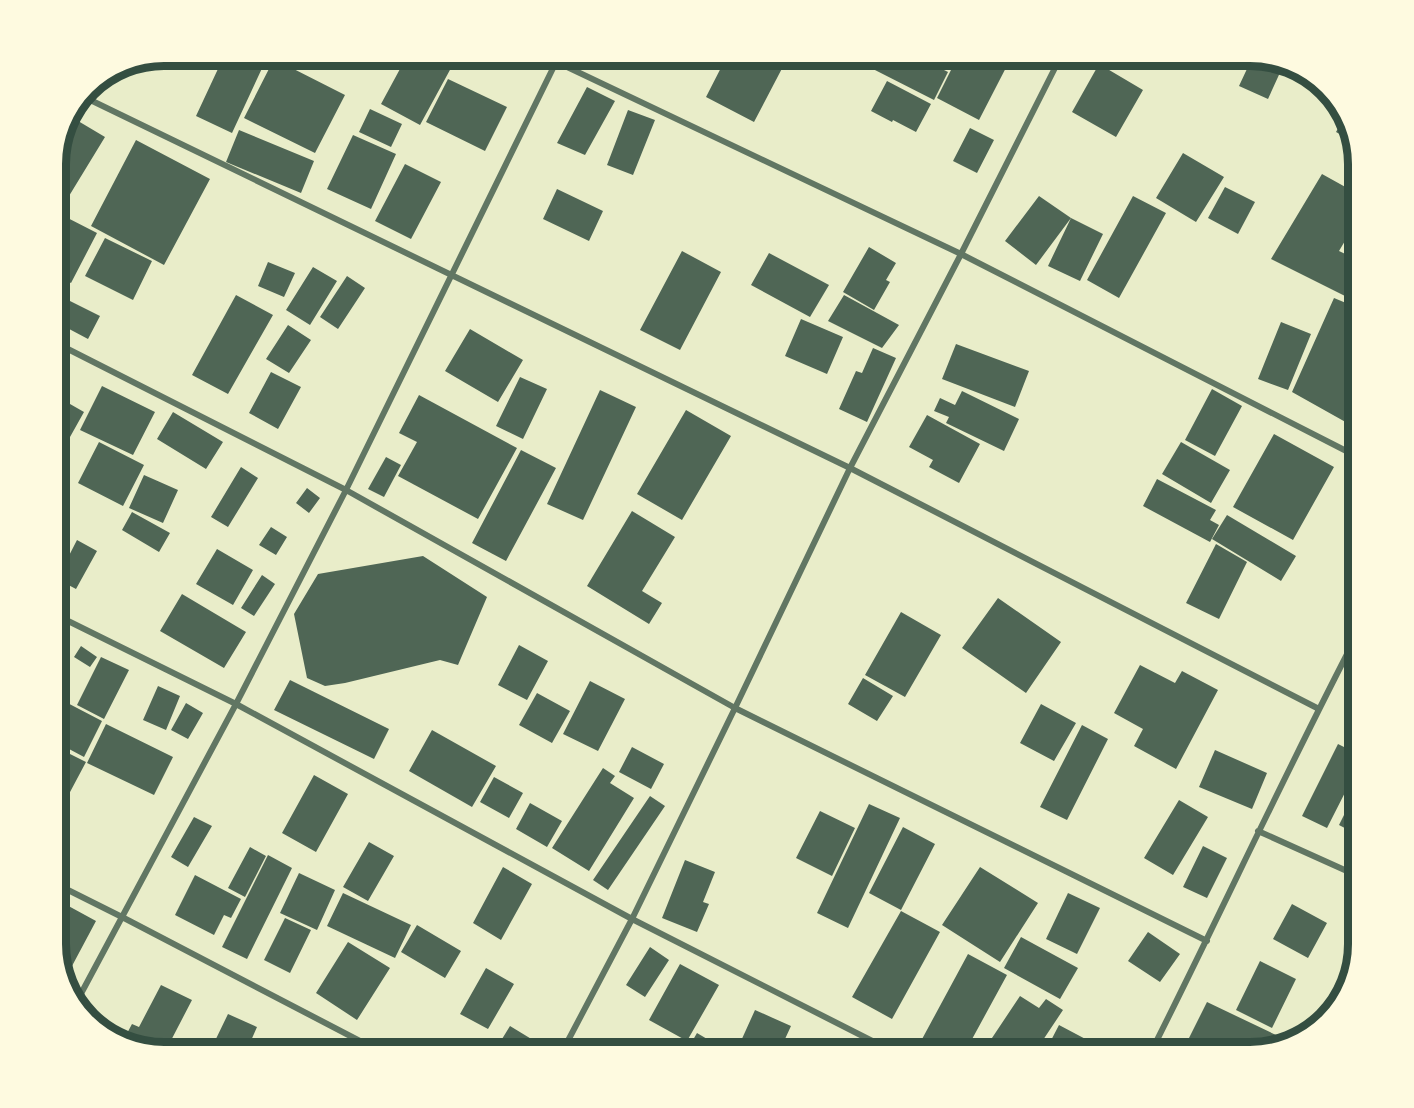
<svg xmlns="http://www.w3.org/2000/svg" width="1414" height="1108" font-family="Roboto,sans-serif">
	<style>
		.building { fill: #4f6655 }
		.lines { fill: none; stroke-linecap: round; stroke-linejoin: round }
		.minor { stroke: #617663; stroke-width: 6 }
		.rim { fill: none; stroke: #344e41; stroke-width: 8 }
	</style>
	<rect width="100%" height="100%" fill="#e9edc9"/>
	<!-- building -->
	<path class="building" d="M224,56H245L264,64L232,133L196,116Z
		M338,56H356L350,69L336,62Z
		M407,56H428L451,68L420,125L381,104Z
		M727,56H785L788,57L754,122L706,97Z
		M877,56H916L948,72L934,100L871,68Z
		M958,56H1012L979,120L937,98Z
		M1253,56L1283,66L1268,99L1239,86Z
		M274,59L345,95L315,153L244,118Z
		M1099,64L1143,90L1116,137L1072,112Z
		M448,79L507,107L485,151L426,122Z
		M887,81L931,104L916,132L893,120L892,122L871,111Z
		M587,87L615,101L585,155L557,143Z
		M370,109L402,124L391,147L359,132Z
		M628,110L655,120L633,175L607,165Z
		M1346,114L1347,116L1354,142L1336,132Z
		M68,115L105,137L69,196L56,188V156L66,119Z
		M970,128L994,140L977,173L953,161Z
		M239,130L314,161L301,193L226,162Z
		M353,135L396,154L371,209L327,189Z
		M136,140L210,179L164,265L91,226Z
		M1183,153L1224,177L1196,222L1156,198Z
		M405,164L441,182L411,239L375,221Z
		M1322,174L1358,194V219L1339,251L1358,260V277L1347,297L1271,259Z
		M1225,187L1255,202L1238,234L1208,218Z
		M557,189L603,211L589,241L543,219Z
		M1039,196L1071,218L1036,265L1005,241Z
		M1133,196L1166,213L1119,298L1087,280Z
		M56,212L97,233L71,283L56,276Z
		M1071,218L1103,234L1080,281L1048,266Z
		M105,238L152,261L133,300L85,276Z
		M869,247L896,263L886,280L890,282L874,310L843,292Z
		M682,251L721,272L680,350L640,330Z
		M769,253L829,285L810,317L751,285Z
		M268,262L295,273L284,297L258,286Z
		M313,267L337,281L310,325L286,310Z
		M347,276L365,288L338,329L320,317Z
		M56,294L100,316L88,339L56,322Z
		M236,295L273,315L228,394L192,375Z
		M844,295L899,325L882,348L828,321Z
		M1334,298L1358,308V429L1292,392Z
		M801,319L843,337L827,374L785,356Z
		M1281,322L1311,334L1288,390L1258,379Z
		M288,325L311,340L289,373L266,359Z
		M470,329L523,360L498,402L445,371Z
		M956,344L1029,371L1015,407L942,379Z
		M873,348L896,358L867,422L839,409L856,371L862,373Z
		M271,372L301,387L278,429L249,413Z
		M520,377L547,389L523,439L496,426Z
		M102,386L155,412L133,455L80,430Z
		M1212,389L1242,406L1215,456L1185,440Z
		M600,390L636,407L583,520L547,504Z
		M962,391L1019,419L1004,451L946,423L949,417L934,411L940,398L955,405Z
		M419,395L517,448L478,519L398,476L417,442L399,433Z
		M56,396L84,412L56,462Z
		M686,410L731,436L682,520L637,494Z
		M173,412L223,442L206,469L157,439Z
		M927,415L980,444L959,483L929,467L933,460L909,447Z
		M1274,434L1334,467L1293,540L1233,507Z
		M99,442L144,465L123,506L78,483Z
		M1181,442L1230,470L1211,503L1162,474Z
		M521,450L556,468L506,561L472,543Z
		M386,457L401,465L384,497L368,489Z
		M241,467L258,478L228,527L211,517Z
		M144,475L178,490L163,523L129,508Z
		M1157,479L1216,510L1210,520L1219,525L1210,542L1143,506Z
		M307,488L320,498L309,513L296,503Z
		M632,511L675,537L642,591L662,603L649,624L587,586Z
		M132,512L170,533L159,552L122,530Z
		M1227,515L1296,556L1281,581L1212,539Z
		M271,527L287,537L276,555L259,545Z
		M77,540L97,551L76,589L57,579Z
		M1216,544L1247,562L1219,619L1186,603Z
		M217,549L253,570L233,605L196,584Z
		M423,556L487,597L458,665L440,660L345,683L325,686L307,678L294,614L318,574Z
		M262,575L275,584L254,616L241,608Z
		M182,594L246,632L224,668L160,631Z
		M998,598L1061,642L1026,693L962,648Z
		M901,612L941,635L905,697L865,675Z
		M519,645L548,661L527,700L498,685Z
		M81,646L97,657L90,667L74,657Z
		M101,657L129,670L104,719L77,705Z
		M1140,665L1175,683L1182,671L1218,690L1176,769L1134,746L1143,729L1114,713Z
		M863,678L893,696L877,721L848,704Z
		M290,680L389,729L374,759L274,710Z
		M590,681L625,699L598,751L563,734Z
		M158,686L180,696L166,730L143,720Z
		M537,693L570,711L552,743L519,725Z
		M56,697L102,721L84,757L56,742Z
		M186,703L203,713L188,739L171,730Z
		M1041,704L1076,723L1054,761L1020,743Z
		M106,724L173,757L154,795L87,763Z
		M1082,725L1108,739L1067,820L1040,807Z
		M432,730L496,766L472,807L409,771Z
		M1338,744L1358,754V767L1327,828L1302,816Z
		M56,747L86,762L61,809L56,806Z
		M632,747L664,764L651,789L619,772Z
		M1215,750L1267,773L1252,809L1199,787Z
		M603,768L615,776L610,783L634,798L589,871L552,848Z
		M314,775L348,794L316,852L282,833Z
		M494,777L523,793L509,818L480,802Z
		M1358,787V835L1339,825Z
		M650,796L665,806L608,890L593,880Z
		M1179,800L1208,817L1173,875L1144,858Z
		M530,803L562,821L547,847L516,829Z
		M869,804L900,818L848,928L817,913Z
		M820,811L855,828L832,876L796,858Z
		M194,817L212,826L188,867L171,857Z
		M903,827L935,844L901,910L869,893Z
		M369,842L394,856L368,901L343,887Z
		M1203,846L1227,858L1207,898L1183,887Z
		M250,847L266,856L245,897L228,888Z
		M268,855L292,868L247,959L222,947Z
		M685,860L715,872L703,902L709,904L697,932L662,918Z
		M503,867L532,884L501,940L473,923Z
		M980,867L1038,903L1000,962L942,925Z
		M299,873L335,890L317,930L280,913Z
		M195,875L241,899L231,918L224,915L214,935L175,915Z
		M343,893L411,925L395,958L327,926Z
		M1068,893L1100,908L1077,954L1046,939Z
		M63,903L96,921L64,981L56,951V940L63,926L56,922V916Z
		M1292,904L1327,923L1308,958L1273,939Z
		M901,911L940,932L892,1019L852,997Z
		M285,918L311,930L290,973L264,960Z
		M417,925L461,951L445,978L401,952Z
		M1148,932L1180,954L1160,982L1128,961Z
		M1021,937L1078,968L1060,999L1004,968Z
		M348,942L390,968L357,1020L316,993Z
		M650,947L669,960L645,997L626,985Z
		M968,954L1007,975L965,1052H942L921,1041Z
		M1260,961L1296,979L1272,1028L1236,1010Z
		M680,964L719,985L687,1041L649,1020Z
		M486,968L514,984L488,1029L460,1014Z
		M161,985L192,1000L165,1052L124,1039L132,1024L139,1027Z
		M1020,996L1039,1008L1046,999L1063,1010L1035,1052H1008L990,1041Z
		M1207,1002L1276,1035L1270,1048L1250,1052H1198L1185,1046Z
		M755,1010L791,1026L779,1052H736Z
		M228,1014L257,1027L246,1052H230L213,1045Z
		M1059,1025L1093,1043L1088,1052H1045Z
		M510,1026L533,1040L526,1052H494Z
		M697,1033L729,1052H686Z
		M821,1043L838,1052H816Z"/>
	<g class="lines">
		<!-- minor -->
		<path class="minor" d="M544,56L961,254L1358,457
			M82,96L850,468L1319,709
			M56,343L346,490L735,708L1207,941
			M56,615L236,704L632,919L894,1052
			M1258,831L1358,876
			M56,884L122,917L381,1052
			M76,1003L236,704L346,490L559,56
			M562,1052L632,919L735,708L850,468L961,254L1061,56
			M1151,1052C1221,913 1286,771 1358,633"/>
	</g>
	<!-- crop -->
	<path d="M0 0H1414V1108H0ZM164 66H1250A98 98 0 0 1 1348 164V944A98 98 0 0 1 1250 1042H164A98 98 0 0 1 66 944V164A98 98 0 0 1 164 66Z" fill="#fefae0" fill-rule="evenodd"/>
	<path class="rim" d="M164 66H1250A98 98 0 0 1 1348 164V944A98 98 0 0 1 1250 1042H164A98 98 0 0 1 66 944V164A98 98 0 0 1 164 66Z"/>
</svg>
